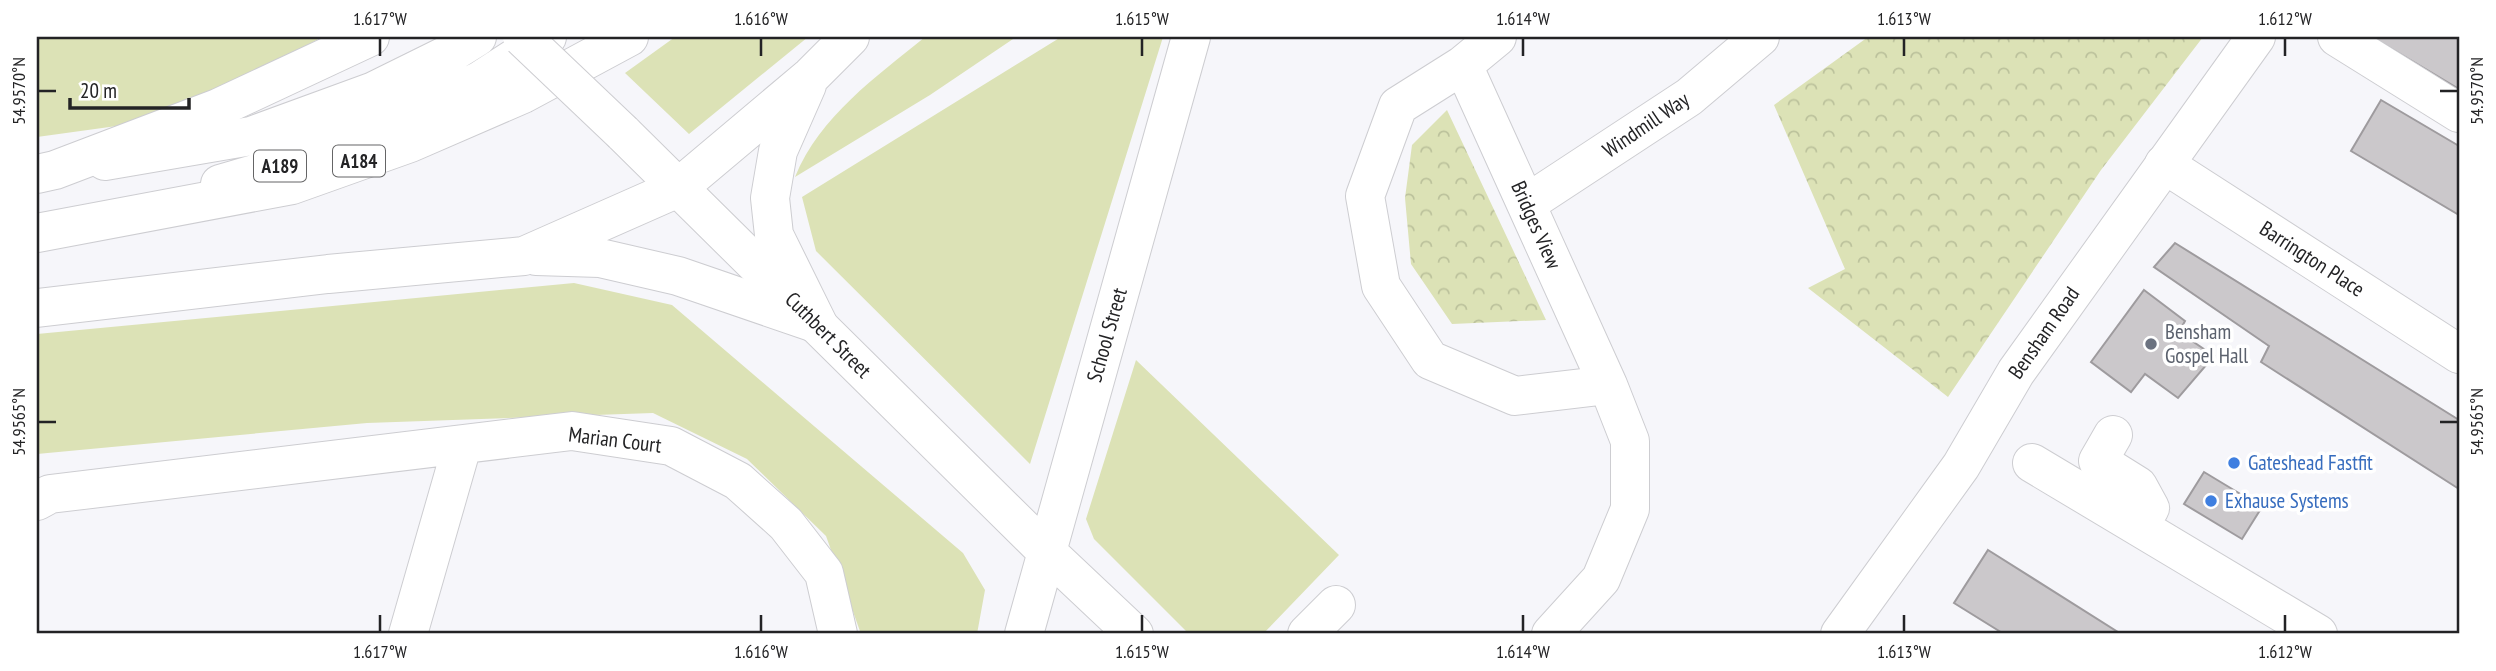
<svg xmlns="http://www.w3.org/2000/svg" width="2496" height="671" font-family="'PT Sans Narrow',sans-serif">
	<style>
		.grass { fill: #dce2b6 }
		.park { fill: url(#park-crowns) }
		.building { fill: #cbc8cb; stroke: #9e9b9e; stroke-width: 2 }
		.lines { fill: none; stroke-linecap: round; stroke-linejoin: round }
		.minor-casing { stroke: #cdcdd1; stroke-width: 40 }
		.major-casing { stroke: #cdcdd1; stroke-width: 40 }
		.highway-casing { stroke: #cdcdd1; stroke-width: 40 }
		.minor { stroke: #fff; stroke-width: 38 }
		.major { stroke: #fff; stroke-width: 38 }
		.highway { stroke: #fff; stroke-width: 38 }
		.minor-bridge-casing { stroke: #cdcdd1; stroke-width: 40; stroke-linecap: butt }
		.minor-bridge { stroke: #fff; stroke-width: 38 }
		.ticks { fill: none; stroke: #232325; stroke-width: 2.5 }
		.worship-dot { fill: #6b7280; stroke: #fff; stroke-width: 2.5 }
		.shop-dot { fill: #3f7fe0; stroke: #fff; stroke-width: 2.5 }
		.labels { text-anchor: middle; stroke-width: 7; stroke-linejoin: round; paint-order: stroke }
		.shield { fill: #fff; stroke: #656566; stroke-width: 2 }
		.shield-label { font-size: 19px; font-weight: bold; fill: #232325 }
		.street-label { font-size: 21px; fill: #232325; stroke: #fff }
		.worship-label { font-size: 21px; fill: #5b616d; stroke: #fff; text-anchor: start }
		.shop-label { font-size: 21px; fill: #366cbe; stroke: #fff; text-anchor: start }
		.neatline { fill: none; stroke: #232325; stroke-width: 2.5 }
		.ticks-label { font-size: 18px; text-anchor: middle; fill: #232325 }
	</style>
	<defs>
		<pattern id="park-crowns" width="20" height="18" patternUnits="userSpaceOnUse" patternTransform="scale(1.75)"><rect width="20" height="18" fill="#dce2b6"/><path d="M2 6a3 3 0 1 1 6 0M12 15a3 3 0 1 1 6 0" fill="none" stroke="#bcc29c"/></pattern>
	</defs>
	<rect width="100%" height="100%" fill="#f6f6fa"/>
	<!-- grass -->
	<path class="grass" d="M38,37H322L261,71L124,125L37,137Z
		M675,37H808L689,134L625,73Z
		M925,37H1016L930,95L795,177C820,116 876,77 925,37Z
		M1061,37H1163L1030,464L816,251L802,197Z
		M574,283L672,305L963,553L985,590L977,634H861L826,536L747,459L653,413L367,423L37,454V334Z
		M1136,360L1339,555L1263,634H1189L1094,539L1086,519Z"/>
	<!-- park -->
	<path class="park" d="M1868,37H2203L2101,170L1948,397L1808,288L1845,269L1774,105Z
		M1447,110L1546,320L1452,324L1411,264L1405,198L1412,145Z"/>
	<!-- building -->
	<path class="building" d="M2372,37H2459V89Z
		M2381,100L2459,146V215L2351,151Z
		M2175,243L2459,420V489L2261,362L2269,346L2154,267Z
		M2144,290L2185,321L2179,332L2214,356L2178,398L2145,374L2131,392L2091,362Z
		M2204,472L2262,507L2242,539L2184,504Z
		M1988,550L2121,634H2004L1954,603Z"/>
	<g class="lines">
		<defs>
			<path id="minor" d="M1497,37L1463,65L1608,385L1630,441V509L1601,579L1551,634
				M2337,37L2459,113
				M1463,65L1398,106L1365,196L1381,286L1430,360L1515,396L1608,385
				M623,133L1047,552L1134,634
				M2164,164L2459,354
				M1526,204L1689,97L1760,37
				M2113,435L2098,461L2138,486L2150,508L2139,527
				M2032,463L2318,634
				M37,501L50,494L572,431L671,446L738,481L786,524L824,573L838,634
				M408,634L462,446
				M1024,634L1191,37
				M1307,634L1336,605"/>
			<path id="major" d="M105,161L251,136L374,91L453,52L477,37
				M220,184L272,169L422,109L481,80L547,37
				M1840,634L1961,466L2016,372L2256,37"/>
			<path id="highway" d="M807,85L778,151L770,198L774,235L818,324
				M37,174L55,170L218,108L370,37
				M37,233L292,185L410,143L523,94L629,37
				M536,256L600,258L678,276L818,324
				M37,308L328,274L524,256L678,188L811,76L850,37"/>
		</defs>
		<!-- minor casing -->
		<use href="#minor" class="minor-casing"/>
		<!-- major casing -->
		<use href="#major" class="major-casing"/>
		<!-- highway casing -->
		<use href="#highway" class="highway-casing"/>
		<!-- minor -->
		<use href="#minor" class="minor"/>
		<!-- major -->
		<use href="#major" class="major"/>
		<!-- highway -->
		<use href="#highway" class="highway"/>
		<defs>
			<path id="minor-bridge" d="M522,37L623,133"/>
		</defs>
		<!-- minor-bridge casing -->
		<use href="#minor-bridge" class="minor-bridge-casing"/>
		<!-- minor-bridge -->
		<use href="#minor-bridge" class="minor-bridge"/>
	</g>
	<!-- ticks -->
	<path class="ticks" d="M380,38V56M761,38V56M1142,38V56M1523,38V56M1904,38V56M2285,38V56M38,91H56M2440,91H2458M38,422H56M2440,422H2458M380,615V632M761,615V632M1142,615V632M1523,615V632M1904,615V632M2285,615V632"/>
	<!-- markers -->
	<circle class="worship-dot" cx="2151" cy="344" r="7"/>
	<g class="shop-dot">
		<circle cx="2234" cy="463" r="7"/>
		<circle cx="2211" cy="501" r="7"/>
	</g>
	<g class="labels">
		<!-- shield labels -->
		<g class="shield">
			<rect x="333" y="145.5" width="52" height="31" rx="5"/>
			<rect x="254" y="150.5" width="52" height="31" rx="5"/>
		</g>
		<g class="shield-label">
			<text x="359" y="168">A184</text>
			<text x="280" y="173">A189</text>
		</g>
		<!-- street labels -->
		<g class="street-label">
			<text transform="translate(1646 125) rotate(-34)" y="7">Windmill Way</text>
			<text transform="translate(1536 225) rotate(66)" y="7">Bridges View</text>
			<text transform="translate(2312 259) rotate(33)" y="7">Barrington Place</text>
			<text transform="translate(2044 333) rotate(-55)" y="7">Bensham Road</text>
			<text transform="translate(828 335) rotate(45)" y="7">Cuthbert Street</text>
			<text transform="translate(1107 335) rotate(-74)" y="7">School Street</text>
			<text transform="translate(615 440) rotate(7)" y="7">Marian Court</text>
		</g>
		<!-- worship labels -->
		<g class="worship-label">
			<text x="2165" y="339">Bensham<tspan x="2165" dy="24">Gospel Hall</tspan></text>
		</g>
		<!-- shop labels -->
		<g class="shop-label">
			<text x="2248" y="470">Gateshead Fastfit</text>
			<text x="2225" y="508">Exhause Systems</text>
		</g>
	</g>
	<!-- border -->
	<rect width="2496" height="671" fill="none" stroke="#ffffff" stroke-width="77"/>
	<!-- scale -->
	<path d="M70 98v10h119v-10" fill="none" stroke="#232325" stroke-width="3.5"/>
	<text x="80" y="98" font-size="21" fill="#232325" stroke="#ffffff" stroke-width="5" paint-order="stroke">20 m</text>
	<rect x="38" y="38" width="2420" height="594" class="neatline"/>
	<g class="ticks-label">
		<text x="380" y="25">1.617°W</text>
		<text x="761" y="25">1.616°W</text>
		<text x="1142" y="25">1.615°W</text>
		<text x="1523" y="25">1.614°W</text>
		<text x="1904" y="25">1.613°W</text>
		<text x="2285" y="25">1.612°W</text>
		<text transform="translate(19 91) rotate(-90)" y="6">54.9570°N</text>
		<text transform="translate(2477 91) rotate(-90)" y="6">54.9570°N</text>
		<text transform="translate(19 422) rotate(-90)" y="6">54.9565°N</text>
		<text transform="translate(2477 422) rotate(-90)" y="6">54.9565°N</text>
		<text x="380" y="658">1.617°W</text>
		<text x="761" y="658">1.616°W</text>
		<text x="1142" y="658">1.615°W</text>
		<text x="1523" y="658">1.614°W</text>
		<text x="1904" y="658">1.613°W</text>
		<text x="2285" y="658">1.612°W</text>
	</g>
</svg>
